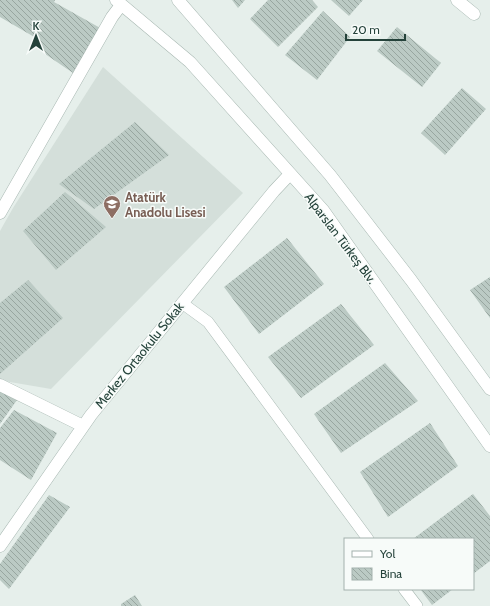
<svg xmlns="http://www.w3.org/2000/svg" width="490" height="606" font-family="Cabin,sans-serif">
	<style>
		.built { fill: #d4dfda }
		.building { fill: url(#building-back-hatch) }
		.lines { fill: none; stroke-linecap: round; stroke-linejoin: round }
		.service-casing { stroke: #a8b8b2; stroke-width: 12 }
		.minor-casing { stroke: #a8b8b2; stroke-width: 13 }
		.tertiary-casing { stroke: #a8b8b2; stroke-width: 13 }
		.service { stroke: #fff; stroke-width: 11 }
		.minor { stroke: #fff; stroke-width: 12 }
		.tertiary { stroke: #fff; stroke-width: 12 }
		.labels { text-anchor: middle; stroke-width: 3; stroke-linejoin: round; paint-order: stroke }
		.education-label { font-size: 13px; font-weight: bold; fill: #785e54; stroke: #f7fbf9; text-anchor: start }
		.street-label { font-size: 13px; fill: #24423a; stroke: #f7fbf9 }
	</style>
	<defs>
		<pattern id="building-back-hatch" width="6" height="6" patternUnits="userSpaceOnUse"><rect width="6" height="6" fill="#bbcac4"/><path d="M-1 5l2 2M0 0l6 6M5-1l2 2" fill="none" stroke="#98a6a0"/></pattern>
	</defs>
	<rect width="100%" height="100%" fill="#e6efeb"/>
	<!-- built -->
	<path class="built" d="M103,67L243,193L51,389L4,381L0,379V231L13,208Z"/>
	<!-- building -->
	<path class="building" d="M0,0H55L54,2L102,29L76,75L32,45L36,38L0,17Z
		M232,0H245L238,8Z
		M268,0H312L318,7L278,47L250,19Z
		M331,0H363L349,16Z
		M323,11L350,37L317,80L285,55Z
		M397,27L441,63L422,87L377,51Z
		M462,88L486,109L445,155L421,133Z
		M135,122L169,155L94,209L59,184Z
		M65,192L106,227L56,270L23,231Z
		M287,238L324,284L259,334L224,287Z
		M490,277V318L470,290Z
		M28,280L63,318L0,374V303Z
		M341,304L374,345L301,398L268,357Z
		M385,363L418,401L341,453L314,414Z
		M0,391L17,400L0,424Z
		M14,410L57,433L31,480L0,460V428Z
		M430,423L458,466L388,517L360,472Z
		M473,494L490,516V561L473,574V539H413Z
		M49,495L70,507L9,589L0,580V564Z
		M420,589H453L432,605Z
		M135,595L142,606H121V604Z"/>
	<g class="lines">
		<defs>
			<path id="service" d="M182,303L208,322L368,539
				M404,589L417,606"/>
			<path id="minor" d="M457,0L474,14
				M0,213L112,17L121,5
				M0,385L83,426
				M0,546L91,415L274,191L290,174"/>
			<path id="tertiary" d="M116,0L190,62L323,210L490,446
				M178,0L330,175L411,280L490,389"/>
		</defs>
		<!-- service casing -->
		<use href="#service" class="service-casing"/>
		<!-- minor casing -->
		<use href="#minor" class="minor-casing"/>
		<!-- tertiary casing -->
		<use href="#tertiary" class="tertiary-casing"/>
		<!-- service -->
		<use href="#service" class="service"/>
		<!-- minor -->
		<use href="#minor" class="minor"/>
		<!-- tertiary -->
		<use href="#tertiary" class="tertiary"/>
	</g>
	<!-- icons -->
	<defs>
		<symbol id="school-pin" viewBox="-11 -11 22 30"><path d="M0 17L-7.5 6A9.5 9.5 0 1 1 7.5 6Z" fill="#8d6e63" stroke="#f7fbf9"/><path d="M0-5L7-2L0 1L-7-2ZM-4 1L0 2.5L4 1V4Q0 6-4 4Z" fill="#fff"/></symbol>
	</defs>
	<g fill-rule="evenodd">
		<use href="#school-pin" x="102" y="194" width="20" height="27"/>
	</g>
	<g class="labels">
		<!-- education labels -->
		<g class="education-label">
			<text x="125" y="202">Atatürk<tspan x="125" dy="15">Anadolu Lisesi</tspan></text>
		</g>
		<!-- street labels -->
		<g class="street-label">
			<text transform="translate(341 238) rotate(53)" y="5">Alparslan Türkeş Blv.</text>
			<text transform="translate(139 355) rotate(-51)" y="5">Merkez Ortaokulu Sokak</text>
		</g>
	</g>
	<!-- legend -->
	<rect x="344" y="538" width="130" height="52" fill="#f7fbf9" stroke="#a3b1ad"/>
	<rect x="352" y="551" width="20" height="6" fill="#ffffff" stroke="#a3b1ad"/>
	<text x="380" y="558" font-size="12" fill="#24423a">Yol</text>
	<rect x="352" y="568" width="20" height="12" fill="url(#building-back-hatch)" stroke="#a3b1ad"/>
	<text x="380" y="578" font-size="12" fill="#24423a">Bina</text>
	<!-- north arrow -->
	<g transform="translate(36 36)" stroke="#f7fbf9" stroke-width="3" paint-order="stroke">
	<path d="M0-3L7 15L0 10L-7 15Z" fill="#24423a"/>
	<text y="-6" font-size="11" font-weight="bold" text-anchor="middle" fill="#24423a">K</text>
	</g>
	<!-- scale -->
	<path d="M346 34v6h59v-6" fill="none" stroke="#24423a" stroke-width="2"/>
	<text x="352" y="34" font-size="12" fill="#24423a" stroke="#f7fbf9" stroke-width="3" paint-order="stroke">20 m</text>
</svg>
